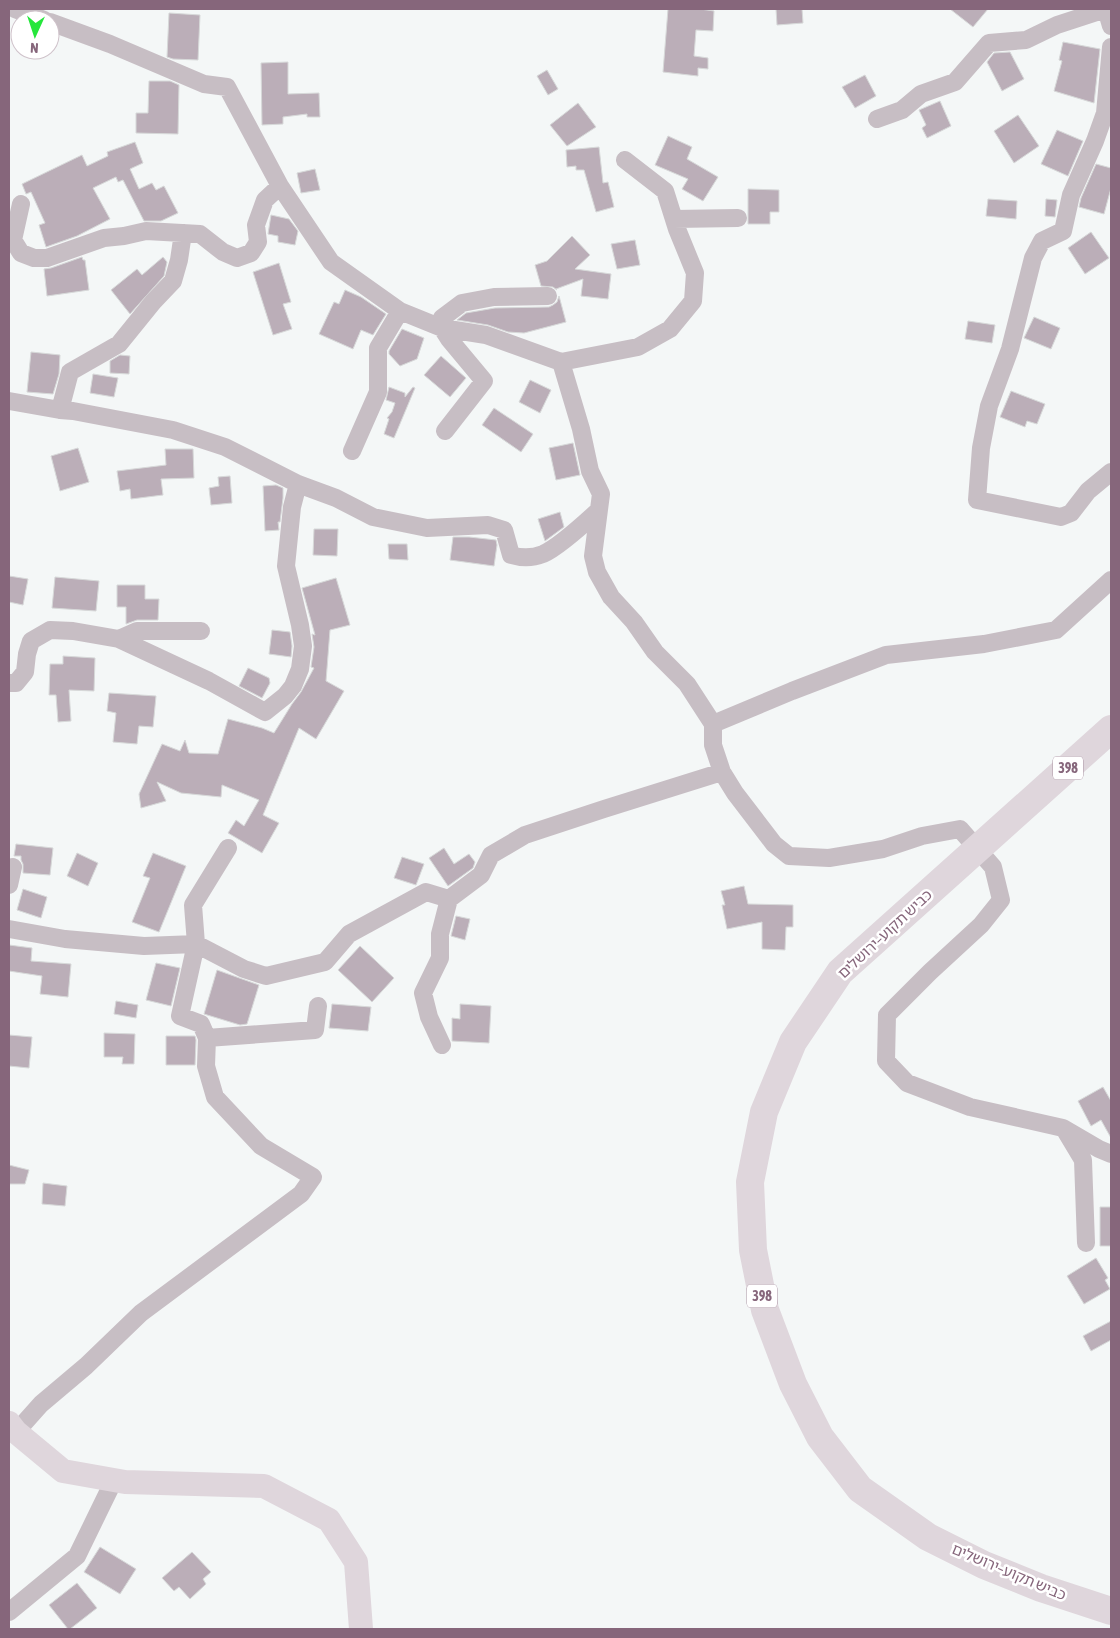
<svg xmlns="http://www.w3.org/2000/svg" width="1120" height="1638" font-family="'Asap Condensed','Noto Sans Hebrew',sans-serif">
	<style>
		.building { fill: #bbaeb8; stroke: #d7d9d9 }
		.lines { fill: none; stroke-linecap: round; stroke-linejoin: round }
		.street { stroke: #c7bec4; stroke-width: 18 }
		.secondary { stroke: #dfd6dc; stroke-width: 24 }
		.primary { stroke: #dfd6dc; stroke-width: 28 }
		.labels { text-anchor: middle; stroke-width: 5; stroke-linejoin: round; paint-order: stroke }
		.shield { fill: #fff; stroke: #aa94a3; stroke-width: 1 }
		.shield-label { font-size: 14px; font-weight: bold; fill: #86667b }
		.street-label { font-size: 15px; fill: #86667b; stroke: #fff }
	</style>
	<rect width="100%" height="100%" fill="#f4f7f7"/>
	<!-- building -->
	<path class="building" d="M668,9H700L714,11L713,31L696,30L694,56L708,58V69L698,68V76L663,72Z
		M776,9H802L803,23L777,25Z
		M950,9H988L973,27Z
		M169,13L200,15L198,60L173,59L167,57Z
		M1063,42L1100,49L1094,103L1054,91L1062,61L1059,60Z
		M1010,52L1024,79L1002,91L987,62L994,53Z
		M288,62V94L319,93L320,117H307V114L283,117V124L262,125L261,63Z
		M547,70L558,89L548,95L537,76Z
		M865,75L876,96L855,108L842,87Z
		M149,81H170L179,85L178,134L136,133V113H148Z
		M940,101L951,126L927,138L922,128L926,125L919,110Z
		M578,103L596,127L567,146L550,125Z
		M1018,115L1039,146L1014,163L994,131Z
		M1057,130L1083,141L1068,176L1041,164Z
		M668,136L692,147L687,159L718,177L703,201L682,189L688,179L655,165Z
		M135,142L143,163L130,169L139,189L152,183L156,190L164,186L178,213L161,221H144L123,180L118,182L116,177L93,188L110,219L77,236L46,247L39,225L45,223L31,192L26,194L22,184L82,155L87,166L108,156L107,152Z
		M599,147L603,183L608,182L614,207L596,212L584,170H576V166L567,167L566,150Z
		M1096,164L1111,168V188L1104,214L1079,207L1081,198Z
		M315,169L320,190L301,193L297,173Z
		M748,189L779,190V212H770V224H748Z
		M988,199L1017,201L1016,219L986,216Z
		M1046,199L1057,200L1055,217L1045,216Z
		M271,215L289,219L298,231L295,245L278,242V236L268,234Z
		M1091,232L1109,258L1085,274L1068,248Z
		M572,236L590,255L575,269L611,274L608,299L581,296L583,279L556,289L557,290L553,287L541,286L535,265L547,261Z
		M635,240L640,265L617,269L611,244Z
		M82,257L83,260H85L89,290L47,296L44,269L51,268Z
		M163,257L167,262L164,276L130,314L111,290L137,269L142,275Z
		M279,263L291,302L283,304L292,329L273,335L253,272Z
		M345,290L361,297L386,314L373,335L361,330L353,349L319,334L334,302L339,304Z
		M559,296L566,322L524,333L508,332L488,325L457,320L466,313L495,308L549,307L553,305L557,302Z
		M1034,317L1060,328L1051,349L1024,338Z
		M968,321L995,325L992,343L965,339Z
		M402,329L424,338L417,359L400,366L389,354V351Z
		M31,352L60,355L59,374L53,394L27,392Z
		M120,355L130,356L129,374L110,373V361Z
		M441,356L466,378L450,397L424,375Z
		M93,374L118,378L114,397L90,393Z
		M530,380L551,390L540,413L519,402Z
		M389,387L405,393V397L413,387L415,388L394,438L384,434L389,419L387,418L392,412L395,403L386,400Z
		M1011,391L1045,404L1037,424L1027,421L1025,427L1000,417Z
		M494,408L533,434L521,452L482,425Z
		M573,443L580,475L556,480L549,448Z
		M78,448L89,482L60,491L51,456Z
		M165,449H193L194,478L161,479L163,495L131,499L130,489L120,491L117,471L166,465Z
		M230,476L232,503L211,505L209,488L219,486L218,477Z
		M276,485L283,488V498L280,522H278L279,530L265,531L263,486Z
		M560,512L564,527L545,541L538,519Z
		M314,529H338L337,556L313,555Z
		M453,537H469L496,540L497,545L494,566L450,560Z
		M388,544H407L408,560L389,559Z
		M9,576L28,579L23,605L9,602Z
		M55,577L99,581L96,611L52,608Z
		M336,578L350,625L330,630L326,681L344,691L316,739L299,728L263,815L279,823L262,853L228,833L236,820L244,826L259,800L222,785L221,797L181,793L157,782L166,801L141,808L139,794L162,744L180,751L185,740L189,753L218,754L228,719L262,728L274,733L292,704L301,692L314,668L311,667L314,647L312,634L315,635L302,588Z
		M117,585H145V599H159L158,620H137L126,624V607H117Z
		M272,630L290,632L292,646L291,657L269,654Z
		M63,656L95,658L94,691L69,690L71,721L58,722L56,695H49L50,664H63Z
		M248,668L269,678L270,683L262,698L239,686Z
		M109,693L156,696L153,727L139,726L137,744L113,742L116,713L107,711Z
		M16,844L53,848L50,875L23,873V864L21,860V856H14Z
		M444,848L454,864L469,854L475,862L473,868L448,886L429,858Z
		M77,853L98,863L88,886L67,876Z
		M153,853L186,866L159,932L132,922L150,878L143,876Z
		M402,857L424,864L416,885L394,878Z
		M744,886L748,904L793,905V927H786L785,950L762,949V922L727,929L722,905H725L721,891Z
		M23,889L47,897L41,918L17,910Z
		M456,916L470,919L465,940L451,936Z
		M9,945L32,948L31,961L71,964L68,997L40,994L42,976L9,971Z
		M360,946L394,978L372,1002L338,970Z
		M156,963L180,968L171,1006L146,1000Z
		M217,970L259,985L247,1024L240,1025L204,1014Z
		M116,1001L138,1005L136,1018L114,1014Z
		M332,1004L371,1007L368,1031L329,1028Z
		M460,1004L491,1006L489,1043L452,1041V1018L460,1019Z
		M104,1033L135,1034L134,1064H122L123,1057H104Z
		M9,1035L32,1037L29,1068L9,1066Z
		M166,1036H195L196,1040L195,1065H166Z
		M1103,1087L1111,1101V1138L1101,1120L1091,1126L1078,1101Z
		M9,1165L29,1170L25,1184H9Z
		M43,1183L67,1186L65,1206L42,1204Z
		M1100,1207H1111V1246H1100Z
		M1096,1258L1108,1278L1105,1280L1110,1289L1084,1304L1067,1276Z
		M1111,1321V1340L1091,1351L1083,1336Z
		M100,1547L136,1569L120,1594L84,1572Z
		M192,1552L211,1572L203,1579L206,1584L190,1599L179,1587L174,1591L162,1578Z
		M77,1583L97,1608L70,1629H68L49,1605Z"/>
	<g class="lines">
		<!-- street -->
		<path class="street" d="M15,9L44,20
			M1106,9L1111,26
			M50,22L110,44L204,84L227,87L280,186L331,262L400,311L442,328L486,335L561,362L581,429L590,471L601,494L593,556L597,572L611,597L634,622L655,652L687,684L713,724V745L722,772L735,793L774,844L789,856L829,858L883,849L922,836L960,829L993,867L1001,900L981,925L930,972L887,1015L886,1061L907,1083L970,1107L1063,1128L1099,1149L1111,1154
			M1111,47L1105,113L1095,141L1071,195L1063,231L1042,241L1033,258L1010,349L989,406L981,448L977,500L1061,517L1071,513L1088,491L1111,472
			M877,119L902,110L921,94L955,82L989,43L1026,40L1057,25L1106,9
			M21,204L13,240L21,253L34,258H47L104,238L124,236L146,231L200,234L223,252L237,258L251,253L258,242L256,225L265,200L280,186
			M674,219L738,218
			M561,362L638,347L670,329L693,301L695,273L677,229L665,191L625,160
			M9,401L60,410L73,411L173,430L225,447L298,484L336,498L373,517L427,528L488,525L504,530L511,555C521,558 533,558 543,554C559,547 586,522 599,510
			M60,410L70,372L119,344L153,302L173,281L179,260L183,233
			M445,431L484,381L449,339L442,328V318L462,303L494,297L548,296
			M352,451L378,392V348L400,311
			M119,639L137,631H201
			M9,683H16L25,672L27,654L31,641L50,630L73,631L119,639L209,681L265,712L285,696L293,686L300,669L303,646L300,625L286,566L292,507L298,484
			M713,724L792,691L886,655L984,644L1056,630L1111,580
			M9,885L13,867
			M9,929L65,939L144,946L196,944L244,969L266,976L325,962L349,934L426,892L449,899L481,875L491,855L525,835L604,809L722,772
			M207,1038L315,1030L318,1006
			M442,1045L429,1017L423,993L440,958V934L449,899
			M1065,1130L1083,1160L1086,1243
			M16,1432L41,1404L86,1366L141,1313L301,1194L313,1177L261,1146L215,1097L206,1066L207,1038L201,1024L180,1016L196,944L193,905L228,848
			M9,1612L77,1556L114,1480"/>
		<!-- secondary -->
		<path class="secondary" d="M9,1423L16,1432L63,1471L125,1482L264,1486L329,1520L356,1562L361,1629"/>
		<!-- primary -->
		<path class="primary" d="M1111,729L840,972L793,1042L764,1112L750,1182L753,1250L765,1310L793,1384L820,1437L860,1489L928,1537L984,1565L1041,1588L1111,1611"/>
	</g>
	<g class="labels">
		<!-- shield labels -->
		<g class="shield">
			<rect x="1053" y="756.5" width="30" height="23" rx="4"/>
			<rect x="747" y="1284.5" width="30" height="23" rx="4"/>
		</g>
		<g class="shield-label">
			<text x="1068" y="773">398</text>
			<text x="762" y="1301">398</text>
		</g>
		<!-- street labels -->
		<g class="street-label">
			<text transform="translate(885 934) rotate(-43)" y="5">כביש תקוע–ירושלים</text>
			<text transform="translate(1009 1572) rotate(23)" y="5">כביש תקוע–ירושלים</text>
		</g>
	</g>
	<!-- border -->
	<rect width="1120" height="1638" fill="none" stroke="#86667b" stroke-width="20"/>
	<!-- north arrow -->
	<g transform="translate(35 35) rotate(183)"><circle r="24" fill="#ffffff" stroke="#cfc2ca"/>
	<path d="M0-4L9 19L0 12L-9 19Z" fill="#25e63b"/>
	<text y="-8" font-size="14" font-weight="bold" text-anchor="middle" fill="#86667b">N</text>
	</g>
</svg>
